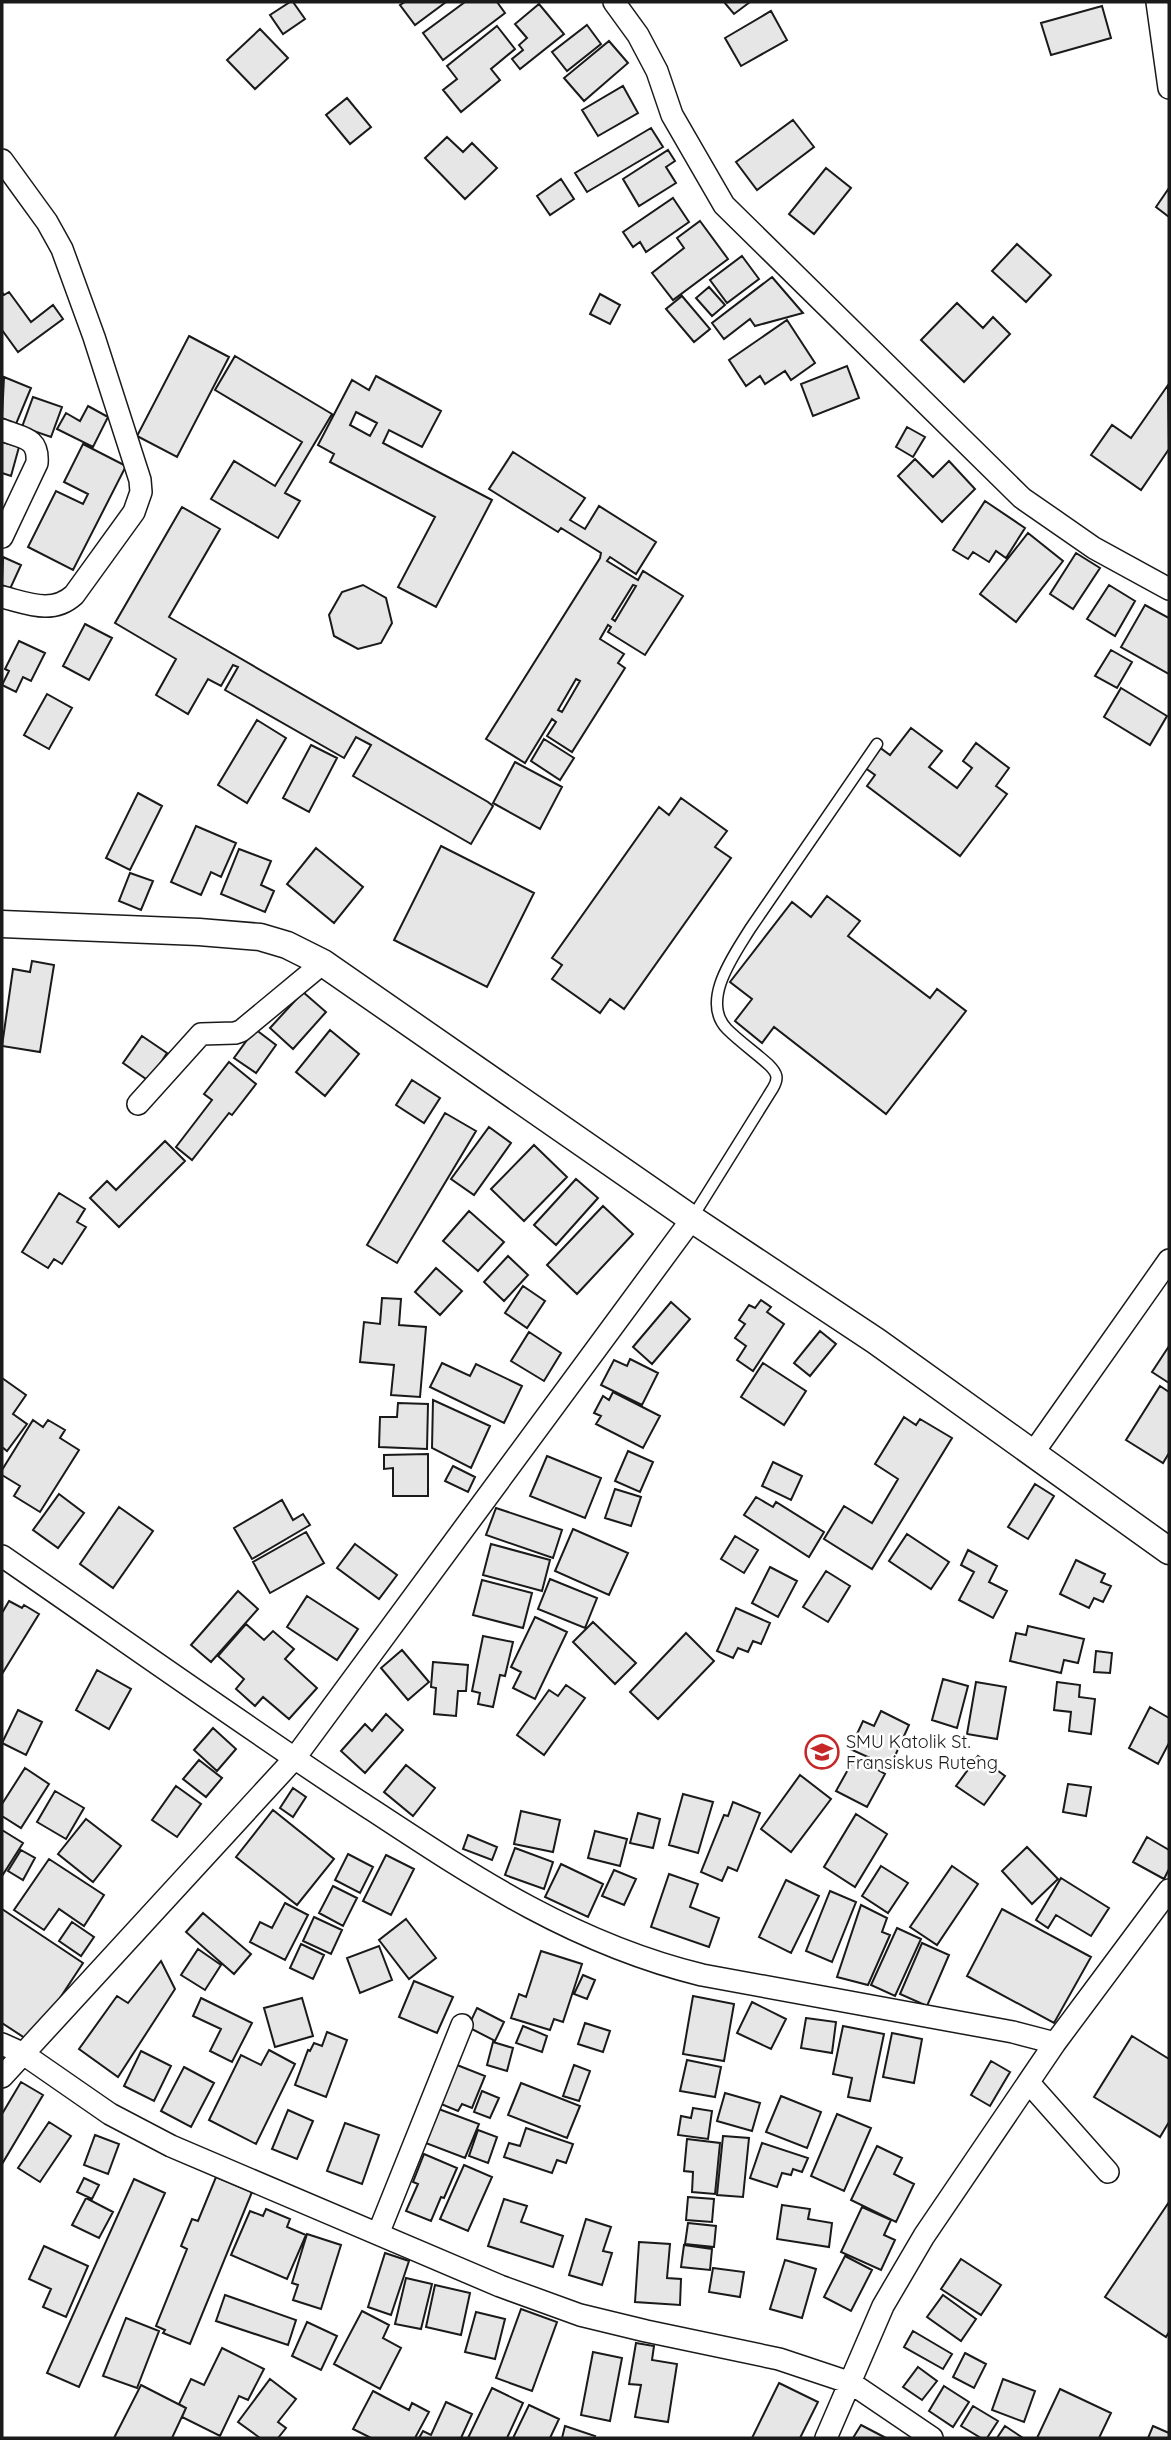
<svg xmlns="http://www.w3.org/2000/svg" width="1171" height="2440" font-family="Quicksand,sans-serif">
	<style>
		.building { fill: #e6e6e6; stroke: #1a1a1a; stroke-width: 2; fill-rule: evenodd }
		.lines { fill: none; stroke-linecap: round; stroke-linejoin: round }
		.service-casing { stroke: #1a1a1a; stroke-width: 13 }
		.minor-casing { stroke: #1a1a1a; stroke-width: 24 }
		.tertiary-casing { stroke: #1a1a1a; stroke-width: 29 }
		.service { stroke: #fff; stroke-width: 10 }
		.minor { stroke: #fff; stroke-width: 21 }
		.tertiary { stroke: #fff; stroke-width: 26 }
		.labels { text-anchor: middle; stroke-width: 5; stroke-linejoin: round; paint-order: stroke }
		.poi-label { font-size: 18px; fill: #1a1a1a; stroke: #fff; text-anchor: start }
	</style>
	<rect width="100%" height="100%" fill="#fff"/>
	<!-- building -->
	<path class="building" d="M290,2H293L305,19L283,34L270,15Z
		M405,2H446L415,25L400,5Z
		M465,2H497L505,13L443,60L423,33Z
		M724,2H750L734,14Z
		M539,4L564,34L520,69L512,59L523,50L519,45L527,38L515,24Z
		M1102,6L1111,38L1051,55L1041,23Z
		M771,11L787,40L741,66L725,38Z
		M587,25L601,44L567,71L552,52Z
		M497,26L515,49L491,69L500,80L461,112L443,90L457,79L447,66Z
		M260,29L288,58L255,89L227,60Z
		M609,41L628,63L584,101L564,78Z
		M623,86L638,113L598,136L582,110Z
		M347,98L371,127L350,144L326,115Z
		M793,120L814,147L757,190L736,162Z
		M651,128L663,147L587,192L575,173Z
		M447,137L463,152L472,143L497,168L465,199L425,158Z
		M668,150L675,161L666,167L676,183L639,206L623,179Z
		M826,168L851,188L814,234L789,214Z
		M561,179L574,199L550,215L537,196Z
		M1169,188V217L1156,207Z
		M673,198L689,222L646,252L640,242L633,247L623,232Z
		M700,221L728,259L673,300L652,273L684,248L677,238Z
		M1017,244L1051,275L1026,302L992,271Z
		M742,256L759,279L727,303L710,280Z
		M772,277L803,313L755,326L750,319L724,339L712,323Z
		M709,287L725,305L712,316L696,298Z
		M2,292L4,295L9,292L31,322L53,305L63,319L18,352L2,330Z
		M600,294L620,305L610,324L590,314Z
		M682,296L710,329L694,342L666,309Z
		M957,303L983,328L993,317L1010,334L964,382L921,340Z
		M787,320L815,363L791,380L785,371L765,384L760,376L746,386L729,360Z
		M189,336L229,357L177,457L137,436Z
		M235,356L332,414L285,493L300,501L278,538L211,499L234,461L275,486L302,442L215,390Z
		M847,366L859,398L813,416L801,384Z
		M376,376L441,411L422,447L389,430L383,443L492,500L436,607L398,587L435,517L330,462L334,454L318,445L352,380L369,390ZM356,412L377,423L370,436L350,425Z
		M4,377L31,388L16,424L2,418Z
		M1168,385L1169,449L1141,490L1091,455L1112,425L1131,438Z
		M33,397L62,407L51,437L22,427Z
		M88,406L108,417L93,447L57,429L66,413L80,421Z
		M907,427L925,437L913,457L896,447Z
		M2,442L19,447L11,476L2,473Z
		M83,444L126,466L73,570L28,547L56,491L83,504L88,494L64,482Z
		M513,452L585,498L570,520L585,529L599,506L656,542L636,574L610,557L607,561L638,580L643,571L683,596L645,655L608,632L611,627L608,625L600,639L624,654L618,663L625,668L572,752L547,736L556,722L552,719L525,763L486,739L600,558L601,553L561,528L558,532L489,489ZM633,585L636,586L615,621L612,619ZM576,679L580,681L562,712L558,710Z
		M915,459L933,477L949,461L975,489L942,522L898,476Z
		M985,501L1025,528L1006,558L996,551L989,562L973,552L968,559L953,550Z
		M182,507L220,529L169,617L488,802L493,806L471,844L353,776L371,745L356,737L344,758L225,690L238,667L233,665L221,686L208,679L188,714L156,695L176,659L115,623Z
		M1028,533L1063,561L1016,622L980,594Z
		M1076,553L1100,568L1073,609L1050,594Z
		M3,557L21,565L10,589L2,585Z
		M363,585L386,598L392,623L381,643L358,649L334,636L329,615L342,592Z
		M1109,585L1135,601L1115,636L1087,619Z
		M1145,605L1169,618V674L1121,647Z
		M85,624L112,638L89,680L63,666Z
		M19,641L45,653L31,681L23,677L16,692L2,685L9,671L5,669Z
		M1111,650L1132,662L1117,688L1095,676Z
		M1121,688L1167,716L1150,745L1104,717Z
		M47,694L72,708L49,749L24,735Z
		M257,720L286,738L247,803L218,785Z
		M911,728L942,751L929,767L957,788L972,768L963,761L976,743L1009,768L996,786L1007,794L960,856L867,786L875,775L864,767L879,747L890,755Z
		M544,739L574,758L560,780L531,761Z
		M311,745L337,758L309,812L283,798Z
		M515,762L562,787L540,829L493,803Z
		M138,793L162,806L130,870L106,858Z
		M681,798L727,831L715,847L731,858L624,1009L610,999L600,1013L552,979L562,965L552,958L659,807L669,815Z
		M196,826L236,843L221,877L211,872L201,895L171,882Z
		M441,846L534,893L487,987L394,940Z
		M316,848L363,887L334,923L287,884Z
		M239,849L271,861L261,885L274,891L265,912L221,894Z
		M130,873L153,881L141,910L119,901Z
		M827,896L860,921L848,936L930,998L937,989L966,1011L886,1114L774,1027L762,1043L735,1021L752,999L730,982L792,902L811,917Z
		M32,961L54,965L40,1052L2,1046L13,969L30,972Z
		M303,992L326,1012L293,1049L270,1028Z
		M255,1029L276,1045L256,1073L234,1058Z
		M330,1030L359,1054L325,1096L296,1072Z
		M142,1036L167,1053L149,1081L123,1063Z
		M229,1062L256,1084L232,1115L229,1113L192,1160L176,1147L212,1100L204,1094Z
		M412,1080L440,1098L424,1123L396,1105Z
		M445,1113L476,1131L397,1263L367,1245Z
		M489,1127L511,1143L474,1195L451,1179Z
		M165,1141L185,1161L119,1227L90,1198L107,1181L116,1190Z
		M534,1145L567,1177L524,1221L491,1189Z
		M576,1179L598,1198L556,1245L534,1225Z
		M59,1193L85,1209L77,1222L86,1227L62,1264L54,1259L48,1268L22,1252Z
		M603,1206L633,1234L577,1294L547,1265Z
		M469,1211L504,1242L478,1271L443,1241Z
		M508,1256L528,1275L504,1301L484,1282Z
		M436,1268L462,1291L440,1315L415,1292Z
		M523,1286L545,1301L527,1328L505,1313Z
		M382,1298L401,1299L399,1325L426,1327L420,1397L391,1395L394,1365L360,1362L364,1322L380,1324Z
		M761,1300L771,1307L767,1312L784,1324L753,1371L737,1360L746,1346L735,1338L745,1324L739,1320L749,1305L755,1308Z
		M671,1302L690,1319L652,1364L633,1347Z
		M820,1331L836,1344L810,1376L794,1363Z
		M529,1332L561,1353L544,1381L511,1361Z
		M1169,1346V1383L1152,1372Z
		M630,1359L658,1373L642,1405L601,1385L614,1360L627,1366Z
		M442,1363L470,1376L476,1364L522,1386L504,1423L430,1387Z
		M763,1363L806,1391L784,1425L741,1397Z
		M2,1378L26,1395L13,1414L27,1424L7,1451L2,1447Z
		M1160,1386L1169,1392V1453L1163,1463L1126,1440Z
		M613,1392L660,1416L643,1448L596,1424L601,1416L594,1413L603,1396L609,1400Z
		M433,1400L490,1426L471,1468L432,1448Z
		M398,1403L428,1404L427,1449L379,1447L380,1417H397Z
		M904,1417L916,1425L920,1419L952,1438L872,1569L824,1539L844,1506L872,1523L898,1479L875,1464Z
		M33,1420L43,1427L48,1420L65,1430L60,1438L79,1450L40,1512L14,1496L20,1486L2,1475V1470Z
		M628,1451L653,1462L640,1492L615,1481Z
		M428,1454V1496H393V1468L384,1469V1455Z
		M547,1456L601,1478L585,1518L530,1496Z
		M773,1462L802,1476L791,1500L762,1486Z
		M453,1466L475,1477L468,1492L445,1481Z
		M1035,1484L1054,1496L1028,1539L1008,1527Z
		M615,1489L641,1497L631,1526L605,1518Z
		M59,1494L84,1513L58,1548L33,1530Z
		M756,1497L773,1507L776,1502L824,1532L809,1557L744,1515Z
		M282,1500L293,1520L303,1514L310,1525L252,1559L234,1528Z
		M119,1507L153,1531L113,1588L80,1564Z
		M496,1508L562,1530L553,1558L486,1535Z
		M573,1529L628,1553L609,1595L555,1571Z
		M306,1532L324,1563L270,1593L253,1562Z
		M907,1534L949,1562L931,1589L889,1561Z
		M735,1536L758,1550L744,1573L721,1559Z
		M355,1544L397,1575L379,1599L337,1568Z
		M491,1544L550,1560L542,1591L483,1575Z
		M968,1550L997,1566L989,1582L1007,1591L993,1618L959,1600L974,1572L961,1565Z
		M1076,1560L1105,1574L1101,1582L1111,1586L1103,1602L1094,1598L1089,1608L1060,1594Z
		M770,1567L797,1581L778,1617L752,1603Z
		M826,1571L850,1586L828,1622L803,1607Z
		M550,1579L597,1598L585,1628L538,1609Z
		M482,1580L532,1593L523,1628L473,1615Z
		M238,1591L258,1609L211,1662L191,1645Z
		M307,1596L358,1629L337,1660L287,1627Z
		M9,1601L22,1608L24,1605L39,1614L2,1674V1613Z
		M736,1608L770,1623L761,1644L753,1641L748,1652L738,1648L733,1658L717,1651Z
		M535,1617L567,1632L535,1699L513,1688L521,1672L511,1667Z
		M593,1622L636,1663L615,1684L573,1642Z
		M246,1624L264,1640L273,1631L294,1649L285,1659L317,1688L289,1719L263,1697L255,1706L236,1689L244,1679L218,1656Z
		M1028,1626L1084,1639L1078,1663L1064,1660L1061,1673L1010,1661L1016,1633L1026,1635Z
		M686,1633L714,1661L658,1719L630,1692Z
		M483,1636L513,1642L505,1676L500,1675L493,1707L478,1704L480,1693L472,1691Z
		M402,1650L429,1682L408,1700L381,1668Z
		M1096,1651L1112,1653L1110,1673L1094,1672Z
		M433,1662L468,1665L466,1691H458L456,1716L434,1714L436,1688L431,1687Z
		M97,1670L131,1689L109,1729L76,1710Z
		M943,1679L968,1686L957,1728L932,1720Z
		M976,1682L1006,1687L997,1739L967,1734Z
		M1057,1682L1080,1685L1079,1697L1095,1699L1091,1734L1069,1731L1071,1712L1054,1710Z
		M566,1685L585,1698L544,1755L517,1735L549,1690L558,1696Z
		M1150,1707L1169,1718V1743L1158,1764L1129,1748Z
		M18,1710L42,1722L26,1755L2,1743Z
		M881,1711L909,1725L890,1767L850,1749L863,1721L874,1726Z
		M386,1714L403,1730L365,1773L341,1751L365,1724L372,1731Z
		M213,1728L236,1749L217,1771L194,1750Z
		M978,1756L1005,1776L984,1805L956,1786Z
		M855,1757L885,1774L867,1807L836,1791Z
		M199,1760L222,1778L206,1797L183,1779Z
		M406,1765L435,1788L413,1816L384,1792Z
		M25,1768L49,1784L21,1828L2,1816V1804Z
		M800,1775L831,1799L791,1852L761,1829Z
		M1068,1784L1091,1787L1086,1816L1063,1812Z
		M176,1786L201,1804L177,1837L152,1820Z
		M293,1788L306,1797L293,1817L280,1808Z
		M55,1791L84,1808L66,1839L37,1822Z
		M683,1794L713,1802L698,1853L669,1845Z
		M733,1802L760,1813L737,1871L728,1867L722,1881L701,1872L724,1815L728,1816Z
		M273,1810L334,1859L297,1905L236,1857Z
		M521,1811L560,1820L553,1852L514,1844Z
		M638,1813L660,1819L653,1848L630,1843Z
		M856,1814L887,1834L855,1887L824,1867Z
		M86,1819L121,1846L93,1882L58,1854Z
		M2,1830L23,1843L2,1876Z
		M595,1831L627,1839L620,1866L588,1858Z
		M468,1835L497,1847L492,1860L463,1849Z
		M1147,1837L1169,1850V1869L1164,1879L1133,1862Z
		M1027,1847L1058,1879L1032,1904L1002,1871Z
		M515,1848L553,1862L544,1889L505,1875Z
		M21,1850L35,1858L23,1880L8,1871Z
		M348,1854L373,1867L360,1893L335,1880Z
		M386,1855L414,1869L391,1915L363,1901Z
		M49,1859L104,1895L84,1926L59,1909L44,1930L14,1910Z
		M561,1864L603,1884L588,1917L545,1897Z
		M881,1866L908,1883L888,1913L862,1896Z
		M952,1866L978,1884L937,1945L910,1927Z
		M614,1870L636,1879L624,1905L602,1896Z
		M669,1874L698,1884L690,1907L719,1918L709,1947L651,1927Z
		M1061,1878L1109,1908L1091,1936L1056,1915L1048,1928L1036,1920Z
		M786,1880L819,1896L791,1953L759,1937Z
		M333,1886L357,1898L343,1926L319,1913Z
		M830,1891L856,1902L832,1962L806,1951Z
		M285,1903L308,1915L285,1960L250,1942L260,1922L272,1928Z
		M861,1905L887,1918L882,1932L890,1935L868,1985L837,1977Z
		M2,1909L83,1963L31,2042L2,2023Z
		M1002,1909L1091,1957L1054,2023L967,1976Z
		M203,1913L251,1954L234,1974L186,1932Z
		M314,1917L342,1930L331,1954L303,1941Z
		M406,1919L436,1958L409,1979L379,1940Z
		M72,1922L94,1937L81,1956L59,1941Z
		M897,1928L921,1939L895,1996L871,1985Z
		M922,1943L949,1955L927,2006L900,1994Z
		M301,1944L324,1955L313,1979L290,1968Z
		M379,1946L392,1980L360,1993L347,1958Z
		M198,1949L221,1965L205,1990L181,1975Z
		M541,1951L582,1964L563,2022L554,2019L550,2030L511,2018L519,1994L526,1997Z
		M161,1961L175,1989L118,2077L79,2049L117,1996L128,2003Z
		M583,1975L595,1980L587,1999L574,1994Z
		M414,1981L453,1997L437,2033L399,2017Z
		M693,1996L734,2004L724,2061L683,2054Z
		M201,1998L252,2023L232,2062L210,2051L221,2029L193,2016Z
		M302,1998L313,2036L275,2047L264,2008Z
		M752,2002L786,2019L771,2049L737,2033Z
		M477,2008L504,2022L495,2041L468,2027Z
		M806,2018L836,2022L832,2053L801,2048Z
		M585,2023L610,2031L603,2052L578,2044Z
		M523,2026L547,2036L542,2052L516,2043Z
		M843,2026L884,2034L870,2101L848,2097L852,2078L833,2074Z
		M327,2032L347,2040L326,2097L295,2085L308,2050L310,2051L314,2043L322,2046Z
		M892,2033L922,2039L914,2083L883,2077Z
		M1132,2036L1169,2059V2122L1160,2137L1094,2097Z
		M493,2042L513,2048L507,2071L487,2065Z
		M269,2050L295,2064L256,2144L209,2120L241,2055L261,2065Z
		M141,2051L171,2066L154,2101L124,2086Z
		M687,2060L721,2067L715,2097L680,2091Z
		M991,2061L1010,2072L990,2106L971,2095Z
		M457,2065L485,2076L472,2108L462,2104L458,2111L441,2104Z
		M574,2065L590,2071L579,2101L563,2096Z
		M184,2067L214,2083L191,2127L161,2111Z
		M21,2082L43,2095L2,2164V2114Z
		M521,2083L580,2106L567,2138L508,2115Z
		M482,2091L499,2098L490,2118L474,2112Z
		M725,2093L760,2103L752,2131L717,2121Z
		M781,2096L821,2112L807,2148L766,2132Z
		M436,2108L479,2124L465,2158L423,2142Z
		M693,2108L712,2111L708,2139L678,2135L681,2116L691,2118Z
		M288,2110L313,2121L297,2159L272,2149Z
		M837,2114L871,2128L844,2191L811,2176Z
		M49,2122L71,2136L40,2182L18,2168Z
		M345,2123L379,2135L362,2184L327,2171Z
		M526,2128L573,2144L566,2163L557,2160L552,2173L504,2157L509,2143L520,2146Z
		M478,2130L497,2137L488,2163L469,2156Z
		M95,2135L119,2144L108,2174L84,2165Z
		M723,2136L749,2138L743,2197L717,2195Z
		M687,2139L720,2143L715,2194L692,2192L693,2172L684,2171Z
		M762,2143L808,2158L802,2172L793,2169L791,2175L782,2173L777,2187L750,2178Z
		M877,2146L902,2158L894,2174L914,2184L896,2222L851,2200Z
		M424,2154L457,2168L444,2198L441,2197L431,2221L406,2211L418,2184L413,2182Z
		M464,2165L492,2177L468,2231L440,2219Z
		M216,2177L252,2192L190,2344L163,2333L165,2330L156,2326L187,2249L181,2246L192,2219L198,2221Z
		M84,2178L99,2185L92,2199L77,2192Z
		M134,2179L165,2193L79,2387L47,2373Z
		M688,2197L714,2199L712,2222L686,2220Z
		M86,2198L113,2212L99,2238L72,2225Z
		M504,2199L527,2206L521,2222L563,2236L553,2267L488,2246Z
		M1169,2202V2332L1166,2337L1105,2297Z
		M782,2205L810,2209L808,2219L832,2223L829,2247L777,2239Z
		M862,2207L891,2220L884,2235L895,2240L881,2270L841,2252Z
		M266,2209L290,2219L287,2227L306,2235L287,2279L231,2255L250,2211L263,2216Z
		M586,2219L611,2227L603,2251L612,2253L602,2285L569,2275Z
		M688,2223L716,2226L714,2247L685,2244Z
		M307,2234L341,2245L321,2309L293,2300L298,2285L292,2283Z
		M639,2242L670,2244L667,2278L681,2279L680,2305L635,2302Z
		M684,2245L712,2249L710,2270L681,2267Z
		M44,2246L88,2266L66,2317L43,2307L51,2289L29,2279Z
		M385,2253L409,2261L391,2315L368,2307Z
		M845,2256L872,2270L851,2311L824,2297Z
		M961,2259L1001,2285L981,2315L941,2289Z
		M785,2260L816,2269L802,2318L770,2309Z
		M713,2268L744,2272L740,2297L709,2292Z
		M406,2278L432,2284L421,2329L395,2324Z
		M435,2285L470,2293L461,2335L426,2327Z
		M225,2295L296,2320L288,2345L216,2321Z
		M943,2295L976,2319L961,2341L927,2317Z
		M521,2309L557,2322L532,2391L496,2378Z
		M362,2311L389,2325L383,2338L401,2348L380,2389L334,2364Z
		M476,2312L505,2319L495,2359L465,2352Z
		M126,2318L159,2331L137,2388L103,2376Z
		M307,2322L337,2336L321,2370L292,2356Z
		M913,2331L952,2354L943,2369L904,2347Z
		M636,2343L654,2346L652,2360L677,2364L668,2422L635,2417L641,2385L629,2384Z
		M222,2348L264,2369L248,2400L239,2396L220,2436L182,2417L186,2408L179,2404L191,2379L204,2385Z
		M593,2352L622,2358L610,2421L581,2415Z
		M965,2353L986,2364L974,2388L953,2377Z
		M918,2367L937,2381L922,2400L903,2387Z
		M270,2379L296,2399L278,2422L286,2428L278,2438H260L238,2422Z
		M1003,2379L1035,2391L1024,2422L992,2410Z
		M779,2383L818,2402L800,2438H752Z
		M141,2385L186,2408L172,2438H114Z
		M944,2386L969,2402L953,2427L929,2411Z
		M492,2388L523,2403L507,2438H468Z
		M1060,2389L1111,2413L1099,2438H1037Z
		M373,2391L409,2410L412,2403L429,2412L415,2438H371L353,2429Z
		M446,2402L472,2414L461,2438H419L423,2431L431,2435Z
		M529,2405L559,2419L550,2438H513Z
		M973,2406L998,2421L987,2438H981L961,2426Z
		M861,2425L886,2438H853Z
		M565,2426L595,2436L594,2438H562Z
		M1005,2426L1023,2438H997Z
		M1153,2426L1169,2433V2438H1148Z"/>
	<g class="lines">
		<defs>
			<path id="service" d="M692,1218L773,1088C779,1078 777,1073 769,1065C756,1053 740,1042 727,1029C700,1001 734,955 750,929L877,744"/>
			<path id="minor" d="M614,2L638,35L657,71L672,115L724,205L1022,498L1094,548L1169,589
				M1157,2L1169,88
				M2,160L47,222L62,249L94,337L140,480L141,492L134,512L74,595C52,615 27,603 2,597
				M2,430C22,438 39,437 37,463L2,537
				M138,1104L201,1034L235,1033L241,1031L323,963
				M1033,1453L1169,1260
				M2,1556C121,1638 239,1722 360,1802C471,1875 571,1943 702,1975L1013,2032L1055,2043
				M2,2044L22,2053L110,2114L171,2146L500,2286L580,2315L646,2331L779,2359L851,2383L932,2438
				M2,2077L294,1759L692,1219
				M1029,2083L1108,2172
				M378,2234L462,2025
				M826,2438L883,2306L924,2236L1055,2043L1169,1890"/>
			<path id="tertiary" d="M2,924L199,932L260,937L287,945L323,963L692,1219L876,1341L1169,1551"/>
		</defs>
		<!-- service casing -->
		<use href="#service" class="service-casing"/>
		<!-- minor casing -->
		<use href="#minor" class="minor-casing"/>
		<!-- tertiary casing -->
		<use href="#tertiary" class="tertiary-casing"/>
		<!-- service -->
		<use href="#service" class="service"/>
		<!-- minor -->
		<use href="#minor" class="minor"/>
		<!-- tertiary -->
		<use href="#tertiary" class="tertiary"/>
	</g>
	<!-- icons -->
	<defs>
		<symbol id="school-ring" viewBox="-11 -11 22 22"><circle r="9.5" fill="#fff" stroke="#c62828" stroke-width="1.5"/><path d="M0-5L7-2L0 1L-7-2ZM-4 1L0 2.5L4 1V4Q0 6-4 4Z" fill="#c62828"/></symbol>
	</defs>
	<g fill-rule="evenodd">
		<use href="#school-ring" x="803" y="1733" width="38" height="38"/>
	</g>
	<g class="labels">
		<!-- poi labels -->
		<g class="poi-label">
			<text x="846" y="1748">SMU Katolik St.<tspan x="846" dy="21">Fransiskus Ruteng</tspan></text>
		</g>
	</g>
	<!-- border -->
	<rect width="1171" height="2440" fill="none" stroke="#1a1a1a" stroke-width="7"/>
</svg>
